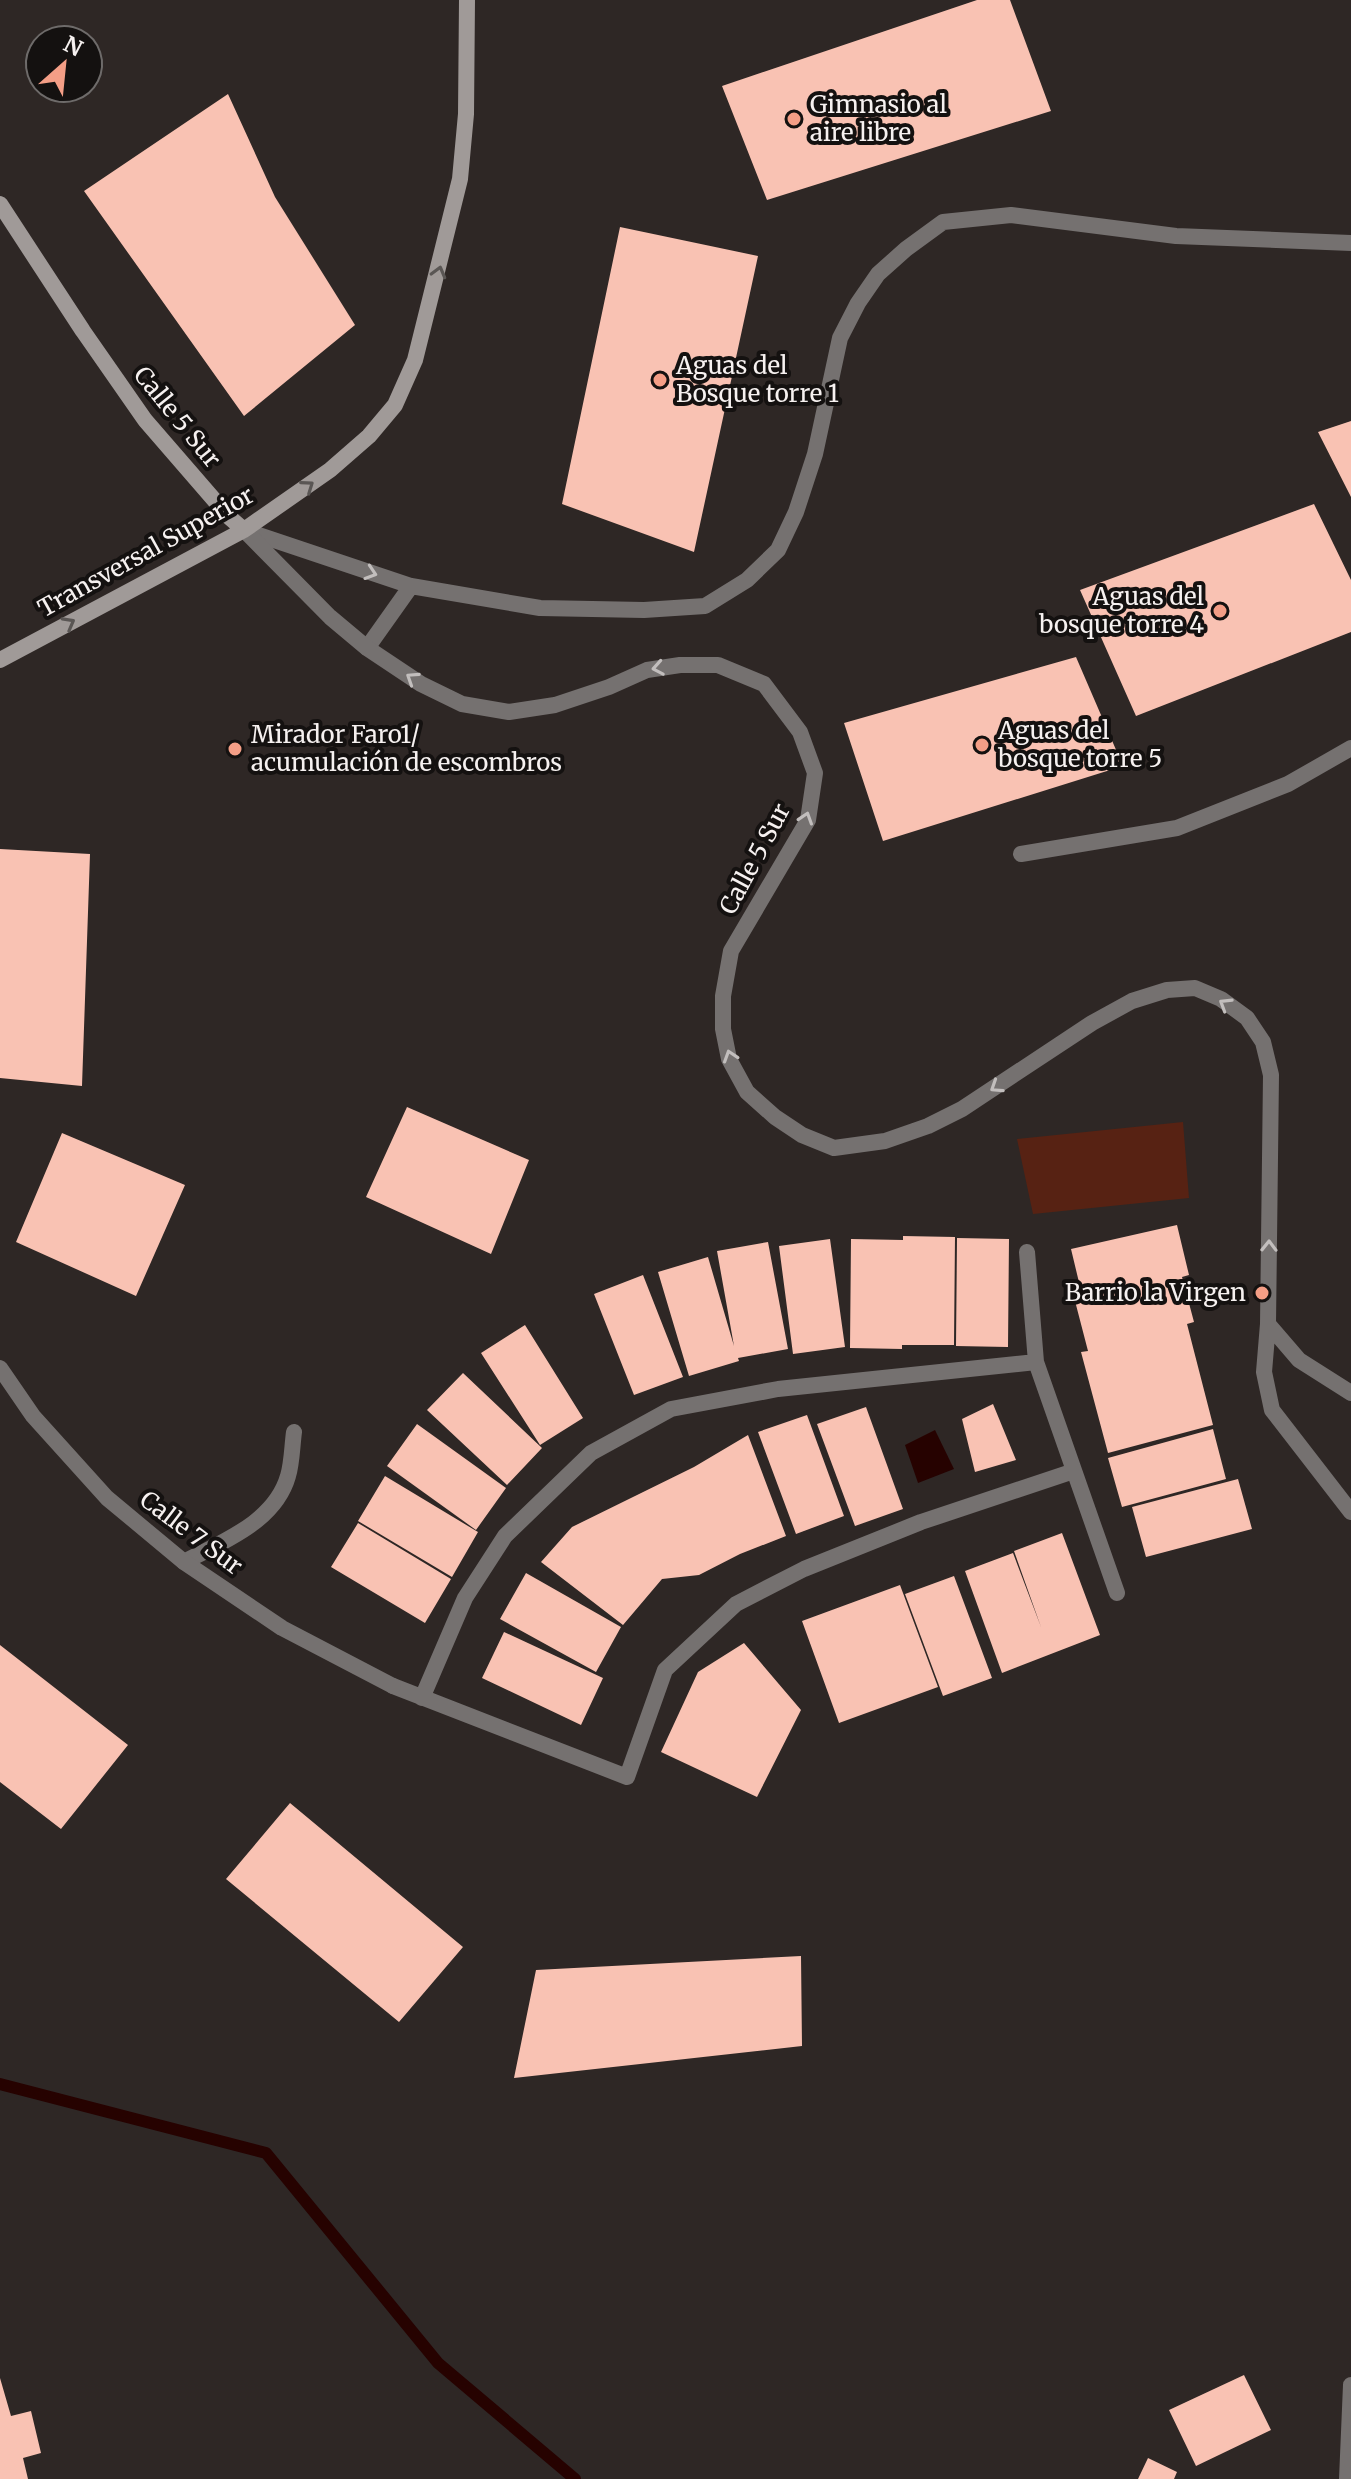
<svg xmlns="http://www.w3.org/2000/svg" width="1351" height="2479" font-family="Merriweather,serif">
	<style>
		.green { fill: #572213 }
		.water { fill: #260200 }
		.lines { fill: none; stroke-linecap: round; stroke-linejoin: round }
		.stream { stroke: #260200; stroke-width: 12 }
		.building { fill: #f9c2b3 }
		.lane { stroke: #757170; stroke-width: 16 }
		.street { stroke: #757170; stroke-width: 16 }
		.secondary { stroke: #a09a98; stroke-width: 16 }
		.oneway { stroke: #5a5654 }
		.oneway2 { stroke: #c2bebd }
		.poi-dot { fill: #f49e86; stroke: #141110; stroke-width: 3 }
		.labels { text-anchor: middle; stroke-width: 8; stroke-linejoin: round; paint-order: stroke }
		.poi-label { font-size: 24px; fill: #f6f1f0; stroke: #141110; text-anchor: start }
		.street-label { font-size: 24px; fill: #f6f1f0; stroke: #141110 }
	</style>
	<rect width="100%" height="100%" fill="#2e2725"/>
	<!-- green -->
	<path class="green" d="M1183,1122L1189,1198L1033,1214L1017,1139Z"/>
	<!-- water -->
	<path class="water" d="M935,1430L954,1469L918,1483L905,1445Z"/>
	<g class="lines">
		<!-- stream -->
		<path class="stream" d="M0,2084L266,2153L438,2363L575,2479"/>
	</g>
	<!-- building -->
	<path class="building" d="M977,0H1010L1051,111L767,200L722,86Z
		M228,94L275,197L355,325L244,416L84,191Z
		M620,227L758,256L694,552L562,504Z
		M1351,421V497L1318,432Z
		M1314,504L1351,580V632L1136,716L1080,590Z
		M1076,657L1123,766L883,841L844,723Z
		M0,849L90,854L82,1086L0,1078Z
		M407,1107L529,1160L491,1254L366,1197Z
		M62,1133L185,1185L136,1296L16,1242Z
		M1177,1225L1189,1275L1182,1277L1194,1322L1187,1324L1213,1425L1108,1453L1081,1352L1088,1351L1075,1301L1083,1299L1071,1249Z
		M903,1236L955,1237L954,1345H902V1349L850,1348L851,1239L903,1240Z
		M957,1238L1009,1239L1008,1347L956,1346Z
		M830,1239L845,1347L793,1354L779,1246Z
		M768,1242L788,1349L738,1358L739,1361L689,1376L658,1272L708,1257L734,1346L717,1251Z
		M643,1275L683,1377L634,1395L594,1294Z
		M525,1325L583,1418L540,1445L481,1353Z
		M463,1373L542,1448L507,1485L427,1410Z
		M993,1404L1016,1460L975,1472L962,1419Z
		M866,1407L903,1509L855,1526L817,1424Z
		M807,1415L844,1516L796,1534L758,1432Z
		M417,1424L506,1488L476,1530L387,1466Z
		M1213,1429L1226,1479L1122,1507L1108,1458Z
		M748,1435L786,1536L740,1554L699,1575L662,1579L623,1625L541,1562L572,1527L694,1467Z
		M385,1476L478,1532L452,1577L358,1521Z
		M1238,1479L1252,1529L1146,1557L1132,1507Z
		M358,1523L451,1579L425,1623L331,1567Z
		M1062,1533L1100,1635L1002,1673L965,1571L1013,1553L1041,1627L1014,1551Z
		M526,1573L621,1627L596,1672L500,1619Z
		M954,1576L992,1678L943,1696L905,1594Z
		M900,1585L938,1687L839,1723L802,1621Z
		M504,1632L603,1678L581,1725L482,1678Z
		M744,1643L801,1710L757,1797L661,1752L698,1672Z
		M0,1645L128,1745L61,1829L0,1782Z
		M290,1803L463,1947L399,2022L226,1879Z
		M801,1956L802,2046L514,2078L536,1970Z
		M1244,2375L1271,2430L1196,2466L1169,2410Z
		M0,2378L11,2416L31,2411L41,2453L23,2458L28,2479H0Z
		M1148,2458L1177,2472L1174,2479H1138Z"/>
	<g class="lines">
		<!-- lane -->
		<path class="lane" d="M244,530L411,586L540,608L644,610L705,606L747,580L778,550L796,512L815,454L840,338L858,303L878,274L906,249L943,222L1011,215L1176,236L1351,243
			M367,648L411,586
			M1021,854L1177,828L1288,784L1351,748
			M1027,1252L1036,1362L1117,1593
			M184,1562C222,1542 275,1522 288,1476C292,1463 292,1447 294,1432
			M393,1686L627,1777L665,1670L736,1604L804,1569L921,1522L1074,1471
			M422,1698L465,1598L505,1536L591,1453L671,1409L778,1389L1036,1362"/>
		<!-- street -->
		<path class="street" d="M244,530L330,617L367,648L421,684L462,704L509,712L555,705L609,687L647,670L680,665H718L764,684L800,732L815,773L808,820L731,951L723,996V1029L729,1059L747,1092L775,1117L802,1135L834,1148L885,1141L928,1126L962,1109L1092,1023L1132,1001L1167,990L1195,988L1221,999L1247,1018L1263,1042L1271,1075L1268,1324L1264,1372L1272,1410L1351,1512
			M1268,1324L1299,1360L1351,1393
			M0,1368L33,1416L107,1498L184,1562L282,1628L393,1686
			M1347,2479L1351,2385"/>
		<!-- secondary -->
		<path class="secondary" d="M0,204L83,331L145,420L229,517L244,530
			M0,660L244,530L330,470L369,436L395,405L415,360L460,179L466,114L467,0"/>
	</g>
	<!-- one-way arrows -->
	<defs><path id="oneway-chevron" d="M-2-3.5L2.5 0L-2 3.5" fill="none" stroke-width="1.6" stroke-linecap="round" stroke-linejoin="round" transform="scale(2)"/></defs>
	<g class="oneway">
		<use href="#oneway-chevron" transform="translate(439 272) rotate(-75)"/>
		<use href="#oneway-chevron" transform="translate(308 486) rotate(-35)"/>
		<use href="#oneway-chevron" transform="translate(69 623) rotate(-29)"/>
	</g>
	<g class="oneway2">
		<use href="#oneway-chevron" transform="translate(371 573) rotate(18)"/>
		<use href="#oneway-chevron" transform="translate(658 668) rotate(170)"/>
		<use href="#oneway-chevron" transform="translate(412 678) rotate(-147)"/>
		<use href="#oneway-chevron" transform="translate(806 818) rotate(-72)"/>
		<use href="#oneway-chevron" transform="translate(1225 1004) rotate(-148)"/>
		<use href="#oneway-chevron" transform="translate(730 1056) rotate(-108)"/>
		<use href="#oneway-chevron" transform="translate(996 1087) rotate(147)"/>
		<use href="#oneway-chevron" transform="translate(1269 1246) rotate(-89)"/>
	</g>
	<!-- markers -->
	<g class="poi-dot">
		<circle cx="794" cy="119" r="8"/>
		<circle cx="660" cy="380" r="8"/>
		<circle cx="1220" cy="611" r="8"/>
		<circle cx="982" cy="745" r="8"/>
		<circle cx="235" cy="749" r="8"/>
		<circle cx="1262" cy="1293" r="8"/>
	</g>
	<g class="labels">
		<!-- poi labels -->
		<g class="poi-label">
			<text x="810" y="113">Gimnasio al<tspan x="810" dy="28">aire libre</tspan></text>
			<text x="676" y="374">Aguas del<tspan x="676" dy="28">Bosque torre 1</tspan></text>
			<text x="1204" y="605" text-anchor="end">Aguas del<tspan x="1204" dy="28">bosque torre 4</tspan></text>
			<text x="998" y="739">Aguas del<tspan x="998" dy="28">bosque torre 5</tspan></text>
			<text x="251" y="743">Mirador Faro1/<tspan x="251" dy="28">acumulación de escombros</tspan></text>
			<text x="1246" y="1301" text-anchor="end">Barrio la Virgen</text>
		</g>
		<!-- street labels -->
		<g class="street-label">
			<text transform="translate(177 417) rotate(51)" y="8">Calle 5 Sur</text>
			<text transform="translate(146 552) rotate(-29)" y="8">Transversal Superior</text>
			<text transform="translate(755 859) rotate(-62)" y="8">Calle 5 Sur</text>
			<text transform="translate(191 1533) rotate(37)" y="8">Calle 7 Sur</text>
		</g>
	</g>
	<!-- north arrow -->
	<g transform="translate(64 64) rotate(27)"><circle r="38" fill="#141110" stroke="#6e6b6a" stroke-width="2"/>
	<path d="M0-6L14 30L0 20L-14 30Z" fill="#f49e86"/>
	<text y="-12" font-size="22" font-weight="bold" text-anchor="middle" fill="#f6f1f0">N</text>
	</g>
</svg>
